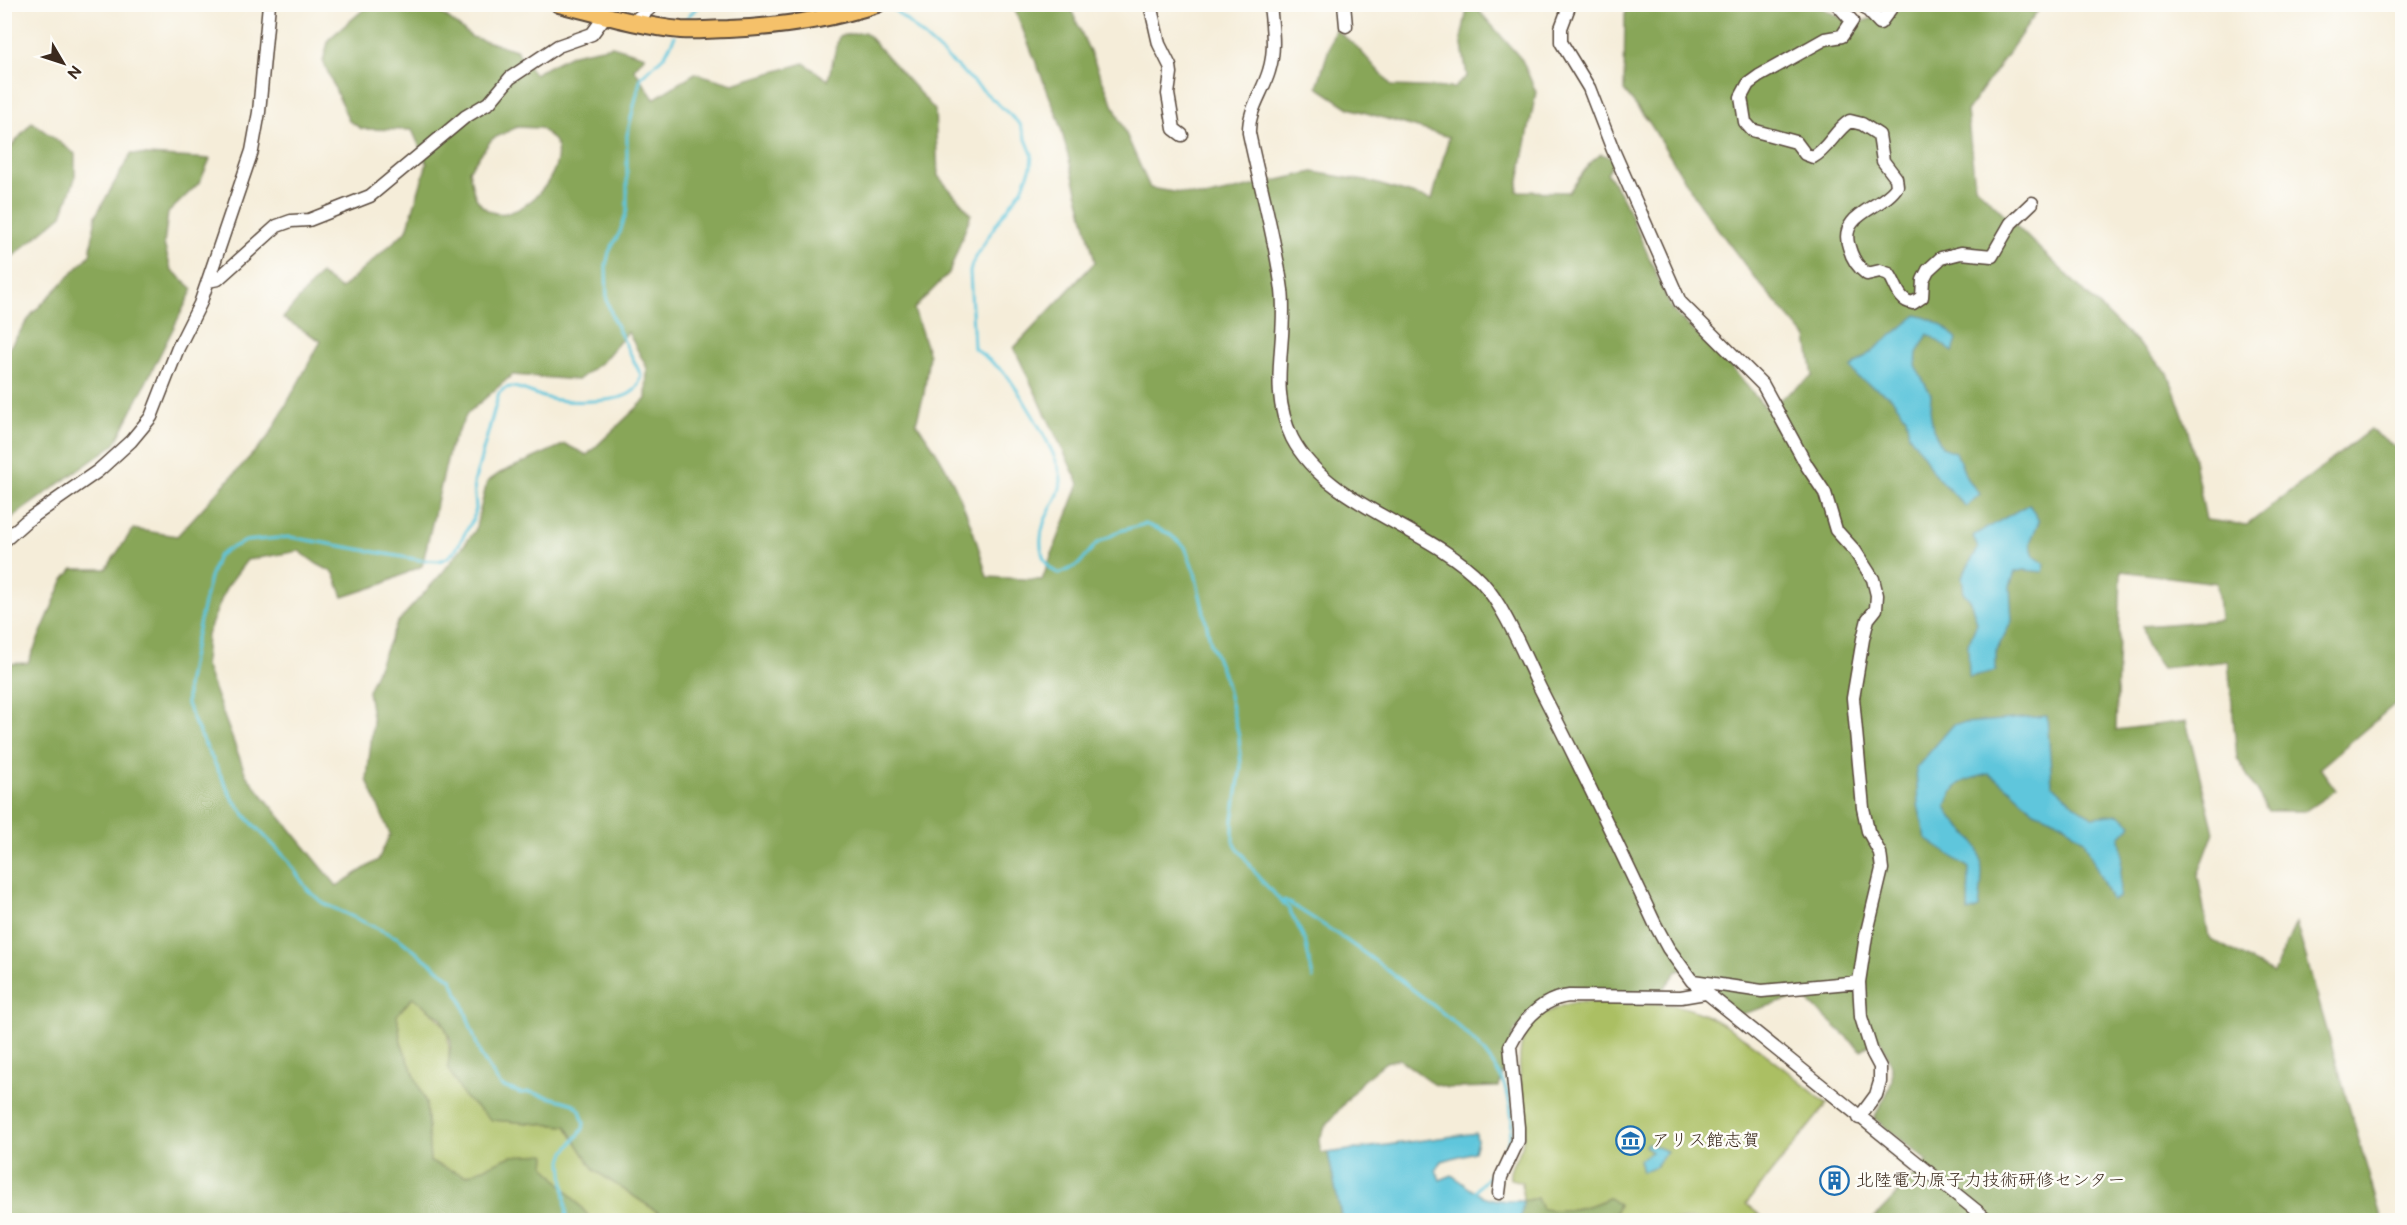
<svg xmlns="http://www.w3.org/2000/svg" width="2407" height="1225" font-family="'Balsamiq Sans','Klee One',sans-serif">
	<style>
		.green { fill: #abbf63; stroke: #737440; stroke-width: 1.5 }
		.forest { fill: #88a659; stroke: #62683c; stroke-width: 1.5; fill-rule: evenodd }
		.water { fill: #5fc6dc; stroke: #4d787d; stroke-width: 1.5 }
		.lines { fill: none; stroke-linecap: round; stroke-linejoin: round }
		.stream { stroke: #5fc6dc; stroke-width: 3 }
		.minor-casing { stroke: #57473a; stroke-width: 15 }
		.major-casing { stroke: #57473a; stroke-width: 20 }
		.minor { stroke: #fff; stroke-width: 12 }
		.major { stroke: #f5c16b; stroke-width: 16 }
		.labels { text-anchor: middle; stroke-width: 5; stroke-linejoin: round; paint-order: stroke }
		.poi-label { font-size: 18px; fill: #3b2a1e; stroke: #fdfcf7; text-anchor: start }
	</style>
	<rect width="100%" height="100%" fill="#fdfcf7"/>
	<filter id="ink" filterUnits="userSpaceOnUse"><feTurbulence type="fractalNoise" baseFrequency=".0167" numOctaves="2"/><feDisplacementMap in="SourceGraphic" scale="12" xChannelSelector="R" yChannelSelector="G"/><feConvolveMatrix kernelMatrix="1 2 1 2 8 2 1 2 1" color-interpolation-filters="sRGB"/></filter>
	<filter id="wash" filterUnits="userSpaceOnUse"><feTurbulence type="fractalNoise" baseFrequency=".008" numOctaves="4" result="noise"/><feDisplacementMap in="SourceGraphic" scale="24" xChannelSelector="R" yChannelSelector="G"/><feGaussianBlur stdDeviation="1.35" result="paint"/><feColorMatrix in="noise" values="0 0 0 0 0 0 0 0 0 0 0 0 0 0 0 0 0 1.4 0 .05"/><feComposite in="paint" operator="in"/></filter>
	<g filter="url(#wash)">
		<rect width="100%" height="100%" fill="#f5edd9"/>
		<!-- green -->
		<path class="green" d="M413,997C445,1022 452,1026 448,1068L492,1120L566,1126L594,1170L670,1220H592L545,1166L546,1155L511,1156L466,1176L430,1162L426,1103L401,1043L397,1015Z
			M1576,1002C1593,1002 1610,1003 1627,1003C1644,1004 1660,1002 1678,1006C1728,1016 1787,1072 1827,1104L1746,1204L1766,1220H1612L1619,1205L1609,1198C1587,1208 1566,1213 1542,1209L1537,1198L1523,1201L1522,1182L1510,1179C1507,1164 1522,1156 1523,1141C1529,1081 1491,1021 1576,1002Z"/>
		<!-- forest -->
		<path class="forest" d="M1067,4L1070,7L1150,188L1205,197L1313,172L1371,182L1432,200L1449,137L1349,108L1317,87L1335,29L1357,47L1392,86L1454,88L1467,76L1461,39L1468,5H1474L1522,60L1536,92L1517,191L1569,192L1590,163L1601,154L1616,159L1607,173L1624,200L1672,310L1732,368L1766,409L1813,376L1807,338L1754,277L1700,205L1649,122L1624,91L1625,10L1646,4L1816,5L1854,24L1915,5H2042L1967,111L1975,186L2168,373L2188,430L2206,520L2247,525L2370,430L2402,451V698L2320,768L2336,790L2305,811H2268L2237,758L2228,661L2162,668L2146,646L2143,626L2220,620L2217,583L2121,571L2116,730L2186,721L2214,832L2198,875L2209,938L2273,973L2296,923L2382,1220H1872L1928,1161L1874,1118C1894,1078 1900,1081 1880,1039L1861,1050L1802,996L1735,1016L1680,968L1661,992L1556,993L1543,998L1514,1032L1499,1087L1448,1088L1434,1084L1399,1059L1386,1062L1362,1081L1325,1127L1319,1140L1321,1153H1328L1342,1220H670L594,1170L566,1126L492,1120L464,1097L448,1068L451,1041L441,1018L413,997L397,1015L401,1043L426,1103L430,1162L466,1176L511,1156L546,1154L545,1166L592,1220H5V664L28,663L63,581L73,569H106L133,529L177,536L269,436L321,341L283,318L320,274L341,289L407,230L427,163L412,130L362,129L349,121L323,61L329,39L369,5H431L472,37L516,50L534,74L573,54L612,46L645,56L634,69L654,99L695,73L733,84L804,63L828,80L839,36L865,32L935,110L938,176L971,214L949,273L914,309L929,355L924,394L916,423C951,467 973,523 987,577L1042,580L1079,484L1014,348L1095,262L1059,120L1013,5ZM517,127L540,128C545,132 554,138 556,144C568,179 505,240 478,201C472,193 471,179 469,170L492,139ZM628,332L647,368L646,399L587,455L565,444L500,473L487,482L475,531L443,572L397,623L368,691L373,722L367,780L390,834L378,860L337,886L246,775L205,665L207,635L226,588L247,560L299,551L317,564L334,573L343,597L380,585L422,566L450,447L467,414L512,375L578,380L603,361Z
			M32,122L75,154V178L62,215L5,263V154Z
			M131,154L210,159L200,182L168,213L164,244L171,269L193,289L115,444L10,519L5,527V354L32,314L90,255L96,215Z
			M1537,1198L1542,1209C1566,1213 1588,1208 1609,1198L1619,1204L1612,1220H1523L1521,1217L1523,1201Z"/>
		<!-- water -->
		<path class="water" d="M1917,315C1935,320 1946,326 1957,340L1953,352L1928,334L1917,353L1916,367L1931,395L1930,410L1933,429L1942,447L1956,452L1967,479L1980,494L1966,507L1933,473L1924,456L1909,435L1906,417L1892,398L1857,377L1851,368Z
			M2029,504L2039,521L2030,543L2034,556L2045,564L2043,572L2024,570L2015,572L2010,586L2012,621L1996,651V671L1969,677L1968,644L1977,623L1970,600L1964,593L1962,576L1978,549L1973,536Z
			M2047,716L2052,784L2082,811L2093,817L2119,814L2132,824L2120,837L2122,854L2119,898L2111,900L2084,841L2061,822L2034,811L2010,789L1989,774C1963,781 1956,779 1946,806C1954,825 1965,828 1975,843C1986,860 1981,889 1979,908L1968,912L1969,868L1926,839L1918,805L1916,768L1954,724Z
			M1476,1133L1477,1141L1474,1152L1442,1161L1436,1170L1440,1180L1452,1175C1479,1197 1488,1202 1523,1201L1521,1216L1523,1220H1342L1328,1153Z
			M1647,1143L1667,1151L1656,1166L1642,1172L1639,1160L1651,1152L1645,1146Z"/>
		<g class="lines">
			<!-- stream -->
			<path class="stream" d="M888,4L1020,124L1032,154L1031,167L1022,189L996,224L972,264L970,272L974,348C985,357 1000,367 1009,378C1023,398 1060,457 1061,480C1061,496 1049,508 1044,523C1038,541 1039,566 1060,574L1079,564L1096,544L1120,531L1145,524L1168,533L1185,547L1195,573L1211,644L1225,679L1239,737L1241,766L1233,820V841L1259,878L1289,909L1305,940L1313,978
				M684,23L690,14L702,4
				M1284,900C1329,927 1371,957 1412,989C1444,1014 1481,1040 1500,1076C1507,1089 1511,1105 1512,1120C1512,1138 1502,1161 1490,1175C1484,1183 1477,1185 1474,1196
				M567,1220L562,1161L565,1152L583,1129L584,1123L580,1110L574,1104L564,1101L530,1092L521,1093L501,1086L481,1056L462,1002L451,979L398,938L323,903L307,889L287,859L250,821L232,798L195,724L187,704V686L195,642L210,577L218,556L228,549L246,541L290,537L420,560L439,561L447,558L455,551L473,519L476,509L474,483L499,393C503,389 506,387 511,387C522,387 535,395 547,398C565,403 612,403 629,394C637,390 640,383 641,375L614,321L607,301L606,266L609,252L620,232L627,210V135L641,77L665,55L675,36"/>
		</g>
	</g>
	<g filter="url(#ink)">
		<g class="lines">
			<defs>
				<path id="minor" d="M1150,4L1159,44L1170,66L1171,73L1168,94L1174,129L1182,135
					M1270,4C1272,27 1276,49 1269,71C1263,92 1248,110 1249,133C1260,186 1275,237 1282,290C1288,341 1267,387 1292,438C1327,506 1428,526 1481,581C1505,607 1524,656 1540,688C1580,766 1618,845 1655,924L1668,948L1692,981L1988,1220
					M1344,4L1346,26
					M1570,4L1561,28V42L1589,88L1613,150L1680,302L1763,385L1807,466L1825,493L1836,530L1855,551L1873,579L1877,595L1876,609L1868,619L1863,639L1853,698L1863,808L1868,831L1880,853L1882,869L1866,936L1859,982L1861,1017L1872,1052L1880,1067V1082L1876,1095L1859,1118
					M1837,4L1852,21L1842,36L1825,39L1759,76L1748,84L1741,97L1745,122L1752,130L1796,142L1805,154L1813,157C1829,148 1835,130 1850,121L1862,124L1879,135L1883,161L1896,178L1897,186C1885,208 1837,213 1849,247C1852,258 1857,267 1867,274L1880,271L1889,274C1897,285 1898,301 1913,303L1922,297L1923,280L1928,270L1941,258L1961,253L1992,256L2011,223L2032,203
					M1862,4L1880,23L1894,4
					M633,22L655,4
					M208,281L218,279L277,226L291,221L309,220L370,196L465,117L490,102L510,78L558,46L592,34L606,15
					M4,541L25,522L98,471L131,441L151,417L178,348L200,304L252,151L259,112L269,4
					M1693,981L1762,991L1859,982
					M1499,1193L1501,1177L1518,1141V1127L1510,1046C1522,1022 1541,999 1569,996L1681,997L1705,993"/>
				<path id="major" d="M559,4C600,14 640,26 681,30C697,31 712,29 728,29C779,27 828,20 877,4"/>
			</defs>
			<!-- minor casing -->
			<use href="#minor" class="minor-casing"/>
			<!-- major casing -->
			<use href="#major" class="major-casing"/>
			<!-- minor -->
			<use href="#minor" class="minor"/>
			<!-- major -->
			<use href="#major" class="major"/>
		</g>
	</g>
	<!-- icons -->
	<defs>
		<symbol id="museum-ring" viewBox="-11 -11 22 22"><circle r="9.5" fill="#fdfcf7" stroke="#1f6fb2" stroke-width="1.5"/><path d="M0-6L6-3V-2H-6V-3ZM-5-1h2V3h-2ZM-1-1h2V3h-2ZM3-1h2V3H3ZM-6 4H6V6H-6Z" fill="#1f6fb2"/></symbol>
		<symbol id="building-ring" viewBox="-11 -11 22 22"><circle r="9.5" fill="#fdfcf7" stroke="#1f6fb2" stroke-width="1.5"/><path d="M-4-6H4V6H1V3H-1V6H-4ZM-2.5-4.3h1.7v1.8h-1.7ZM.8-4.3h1.7v1.8H.8ZM-2.5-1h1.7V.8h-1.7ZM.8-1h1.7V.8H.8Z" fill="#1f6fb2"/></symbol>
	</defs>
	<g fill-rule="evenodd">
		<use href="#museum-ring" x="1614" y="1124" width="33" height="33"/>
		<use href="#building-ring" x="1818" y="1164" width="33" height="33"/>
	</g>
	<g class="labels">
		<!-- poi labels -->
		<g class="poi-label">
			<text x="1652" y="1146">アリス館志賀</text>
			<text x="1856" y="1186">北陸電力原子力技術研修センター</text>
		</g>
	</g>
	<!-- margin -->
	<rect width="2407" height="1225" fill="none" stroke="#fdfcf7" stroke-width="24"/>
	<!-- north arrow -->
	<g transform="translate(63 63) rotate(129)" stroke="#fdfcf7" stroke-width="4.5" paint-order="stroke">
	<path d="M0-4.5L10 22L0 15L-10 22Z" fill="#3b2a1e"/>
	<text y="-9" font-size="16" font-weight="bold" text-anchor="middle" fill="#3b2a1e">N</text>
	</g>
</svg>
